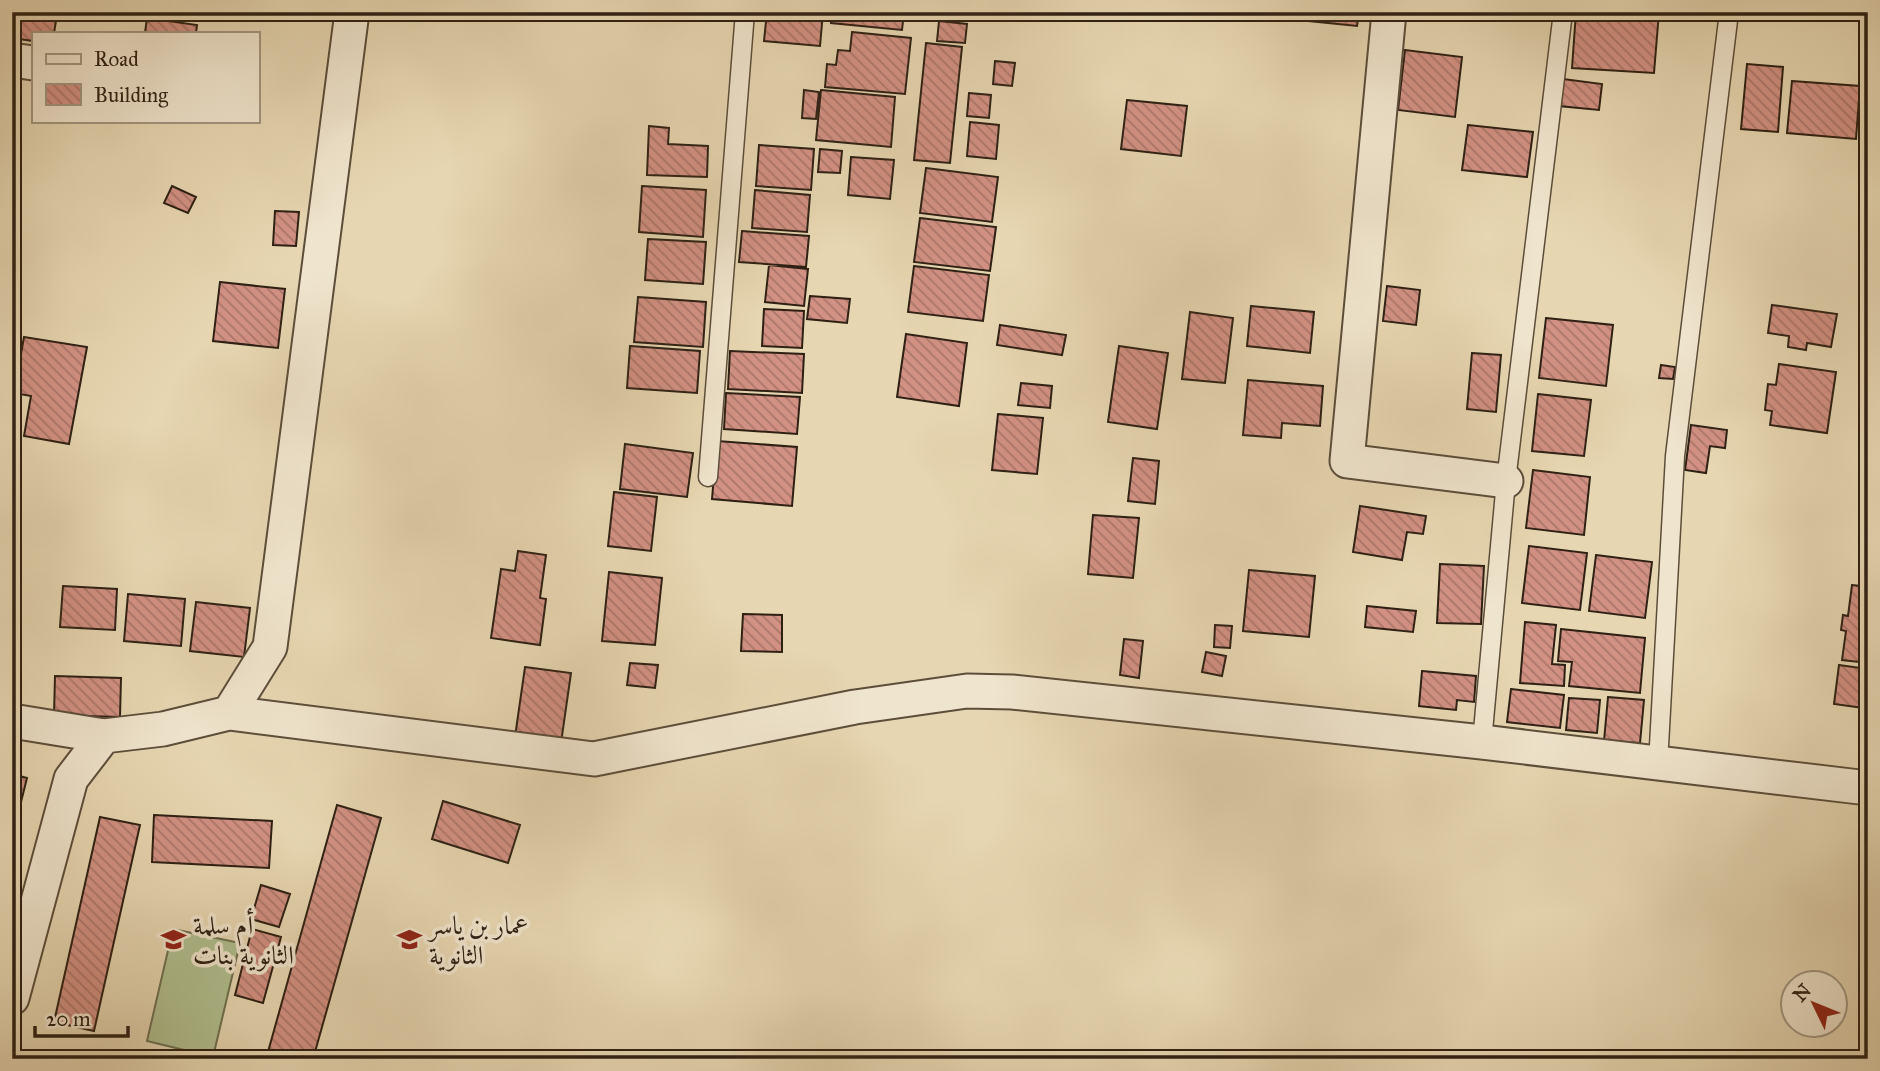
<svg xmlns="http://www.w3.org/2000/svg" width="1880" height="1071" font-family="'IM FELL Great Primer',Amiri,serif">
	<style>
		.pitch { fill: #b0bf8f; stroke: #6f7052; stroke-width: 2 }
		.building { fill: url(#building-back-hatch); stroke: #2e2114; stroke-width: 2 }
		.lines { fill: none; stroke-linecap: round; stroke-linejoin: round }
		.lane-casing { stroke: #5c4e3b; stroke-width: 21 }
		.street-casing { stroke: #5c4e3b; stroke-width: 37 }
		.lane { stroke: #efe4cc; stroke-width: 18 }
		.street { stroke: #efe4cc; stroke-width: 33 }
		.labels { text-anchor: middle; stroke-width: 7; stroke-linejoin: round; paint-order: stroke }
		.poi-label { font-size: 26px; fill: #2e2114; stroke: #efe4cc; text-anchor: start }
	</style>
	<defs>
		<pattern id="building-back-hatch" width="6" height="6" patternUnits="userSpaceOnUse" patternTransform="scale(1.75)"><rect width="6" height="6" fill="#d29183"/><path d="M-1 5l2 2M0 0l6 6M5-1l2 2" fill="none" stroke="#ab766a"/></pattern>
	</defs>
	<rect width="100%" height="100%" fill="#e6d6b1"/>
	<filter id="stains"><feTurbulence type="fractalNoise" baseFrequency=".00286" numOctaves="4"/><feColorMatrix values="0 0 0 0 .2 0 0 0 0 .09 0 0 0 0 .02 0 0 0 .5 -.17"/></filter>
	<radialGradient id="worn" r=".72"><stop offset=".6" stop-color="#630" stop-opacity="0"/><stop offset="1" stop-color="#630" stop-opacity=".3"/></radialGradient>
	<!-- pitch -->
	<path class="pitch" d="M173,929L240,943L213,1057L147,1041Z"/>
	<!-- building -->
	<path class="building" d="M13,12L57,15L54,33H33V41L12,38Z
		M767,12H823L820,46L764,41Z
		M832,12H904L902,30L831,23Z
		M1310,12H1359L1357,26L1309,21Z
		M1576,12H1659L1654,73L1572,68Z
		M147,18L197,25L196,33H145Z
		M939,21L967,24L965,43L937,41Z
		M852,32L911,38L905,94L825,87L827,64L836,65L838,50L850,51Z
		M926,43L962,47L950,163L914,160Z
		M1405,50L1462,57L1455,117L1398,110Z
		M995,61L1015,63L1012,86L993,84Z
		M1747,64L1783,67L1778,132L1741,129Z
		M1563,79L1602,84L1599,110L1559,106Z
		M1792,81L1860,86L1856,139L1787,133Z
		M804,90L819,92L816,119L802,118Z
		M821,90L895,97L891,147L816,140Z
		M969,93L991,95L989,118L967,116Z
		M1127,100L1187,106L1181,156L1121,149Z
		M970,122L999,125L996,159L967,156Z
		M1468,125L1533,132L1527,177L1462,170Z
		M649,126L669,128L668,144L708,146L707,177L647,175Z
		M759,145L814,149L811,190L756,186Z
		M820,149L842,151L840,173L818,172Z
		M851,157L894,160L890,199L848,195Z
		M926,168L998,177L992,222L920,213Z
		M172,186L196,197L188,213L164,203Z
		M642,186L706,190L703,237L639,232Z
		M755,190L810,195L807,232L752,228Z
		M275,211L299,212L296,246L273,245Z
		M920,218L996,227L990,271L914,262Z
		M742,231L809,236L806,267L739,262Z
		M648,239L706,242L703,284L645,280Z
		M769,265L808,269L804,306L765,302Z
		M914,266L989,275L983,321L908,312Z
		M220,282L285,289L278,348L213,341Z
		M1387,286L1420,290L1416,325L1383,321Z
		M810,296L850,299L847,323L807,319Z
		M638,297L706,302L703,347L634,342Z
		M1772,305L1837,314L1831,347L1807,343L1806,350L1788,347L1789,336L1768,333Z
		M1251,306L1314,312L1310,353L1247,346Z
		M764,309L804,311L802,348L762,346Z
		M1190,312L1233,318L1225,383L1182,379Z
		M1546,318L1613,325L1606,386L1539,378Z
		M1000,325L1066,335L1062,355L997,345Z
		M906,334L967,343L959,406L897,397Z
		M24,337L87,347L69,444L24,436L31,396L14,393Z
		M630,346L700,351L697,393L627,388Z
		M1119,346L1168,353L1157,429L1108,422Z
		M730,351L804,354L802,393L728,389Z
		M1472,353L1501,355L1496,412L1467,409Z
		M1779,364L1836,372L1827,433L1770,425L1772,411L1765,410L1768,384L1776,385Z
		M1661,365L1675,367L1673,379L1659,378Z
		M1248,380L1323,386L1320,426L1282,423L1281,438L1243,435Z
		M1021,383L1052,386L1050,408L1018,405Z
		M726,393L800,397L797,434L724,429Z
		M1538,394L1591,400L1584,456L1532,451Z
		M998,414L1043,418L1037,474L992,470Z
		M1691,425L1727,430L1725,448L1710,446L1706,473L1685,470Z
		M717,441L797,447L792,506L712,499Z
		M625,444L693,453L687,497L620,489Z
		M1133,458L1159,461L1155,504L1128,501Z
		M1533,470L1590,477L1584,535L1526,528Z
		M614,492L657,497L651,551L608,546Z
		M1360,506L1426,516L1423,534L1407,532L1402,560L1353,552Z
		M1093,515L1139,518L1133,578L1088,574Z
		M1529,546L1587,553L1580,610L1522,603Z
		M518,551L546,555L540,598L546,599L540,645L491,638L501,569L515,571Z
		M1596,555L1652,562L1645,618L1589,611Z
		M1440,564L1484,566L1481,624L1437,623Z
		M1249,570L1315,576L1309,637L1243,631Z
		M609,572L662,578L655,645L602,641Z
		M1852,585L1868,587V663L1842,660L1846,631L1841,630L1843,615L1848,616Z
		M63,586L117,589L115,630L60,627Z
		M128,594L185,599L181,646L124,641Z
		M196,602L250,608L244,657L190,651Z
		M1367,606L1416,611L1413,632L1365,627Z
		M743,614L782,615V652L741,651Z
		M1525,622L1556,625L1552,664L1565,665L1564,686L1520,683Z
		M1215,625L1232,626L1230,648L1214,647Z
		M1561,629L1645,638L1640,693L1569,686L1572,662L1558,661Z
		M1124,639L1143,641L1139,678L1120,675Z
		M1206,652L1226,656L1222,676L1202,672Z
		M630,663L658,665L655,688L627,685Z
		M1839,665L1868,669L1864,708L1834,704Z
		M525,667L571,673L560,750L514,744Z
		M1422,671L1476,676L1474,702L1457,700L1456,710L1419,706Z
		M55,676L121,678L120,717L54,715Z
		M1511,689L1564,695L1560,728L1507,722Z
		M1608,697L1644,700L1640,743L1604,741Z
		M1569,698L1600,700L1597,733L1566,730Z
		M12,774L27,778L12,838Z
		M443,801L520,825L508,863L432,839Z
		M337,805L381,818L313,1059H266Z
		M154,815L272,821L269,868L152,862Z
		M100,817L140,825L94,1031L54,1022Z
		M261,885L290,894L279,927L251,919Z
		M252,929L281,937L263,1003L235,995Z"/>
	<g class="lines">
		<defs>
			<path id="lane" d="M708,477L745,12
				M1482,742L1506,481L1563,12
				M1658,764L1675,456L1729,12"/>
			<path id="street" d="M1389,12L1347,461L1506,481
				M12,60L33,63
				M229,713L270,647L352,12
				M12,721L104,736
				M12,998L71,779L104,736L163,729L229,713L594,759L855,707L967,691L1012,692L1482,742L1868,788"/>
		</defs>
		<!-- lane casing -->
		<use href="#lane" class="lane-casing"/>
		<!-- street casing -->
		<use href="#street" class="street-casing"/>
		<!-- lane -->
		<use href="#lane" class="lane"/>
		<!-- street -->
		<use href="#street" class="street"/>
	</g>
	<!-- icons -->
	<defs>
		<symbol id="school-bare" viewBox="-9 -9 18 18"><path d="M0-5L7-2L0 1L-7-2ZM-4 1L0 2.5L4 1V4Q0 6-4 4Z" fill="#8f2418" stroke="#efe4cc" stroke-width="2.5" paint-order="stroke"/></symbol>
	</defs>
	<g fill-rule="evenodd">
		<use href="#school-bare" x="156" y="922" width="35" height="35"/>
		<use href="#school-bare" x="392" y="922" width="35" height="35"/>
	</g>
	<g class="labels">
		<!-- poi labels -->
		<g class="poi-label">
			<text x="193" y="934">أم سلمة<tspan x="193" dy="30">الثانوية بنات</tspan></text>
			<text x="429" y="934">عمار بن ياسر<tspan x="429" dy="30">الثانوية</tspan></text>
		</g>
	</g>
	<!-- margin -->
	<rect width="1880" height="1071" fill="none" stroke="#e6d6b1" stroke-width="42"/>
	<rect x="14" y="14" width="1852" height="1043" fill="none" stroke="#2e2114" stroke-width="3.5"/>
	<rect x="21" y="21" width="1838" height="1029" fill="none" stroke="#2e2114" stroke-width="2"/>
	<!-- legend -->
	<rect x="32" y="32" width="228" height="91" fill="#efe4cc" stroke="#a29682" stroke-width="2"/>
	<rect x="46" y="54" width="35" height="10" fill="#efe4cc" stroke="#a29682" stroke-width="2"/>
	<text x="94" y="66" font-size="21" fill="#2e2114">Road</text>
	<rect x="46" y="84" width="35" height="21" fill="url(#building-back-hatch)" stroke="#a29682" stroke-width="2"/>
	<text x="94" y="102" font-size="21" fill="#2e2114">Building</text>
	<!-- north arrow -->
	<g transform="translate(1814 1004) rotate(313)"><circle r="33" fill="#efe4cc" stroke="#a29682" stroke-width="2"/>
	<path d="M0-5L12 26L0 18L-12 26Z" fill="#8f2418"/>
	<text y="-10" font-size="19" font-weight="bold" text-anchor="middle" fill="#2e2114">N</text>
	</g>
	<!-- scale -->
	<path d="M35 1026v10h93v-10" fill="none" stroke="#2e2114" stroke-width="3.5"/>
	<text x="46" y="1026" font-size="21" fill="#2e2114" stroke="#efe4cc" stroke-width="5" paint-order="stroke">20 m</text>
	<rect width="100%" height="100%" filter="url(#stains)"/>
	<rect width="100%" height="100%" fill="url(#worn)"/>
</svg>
